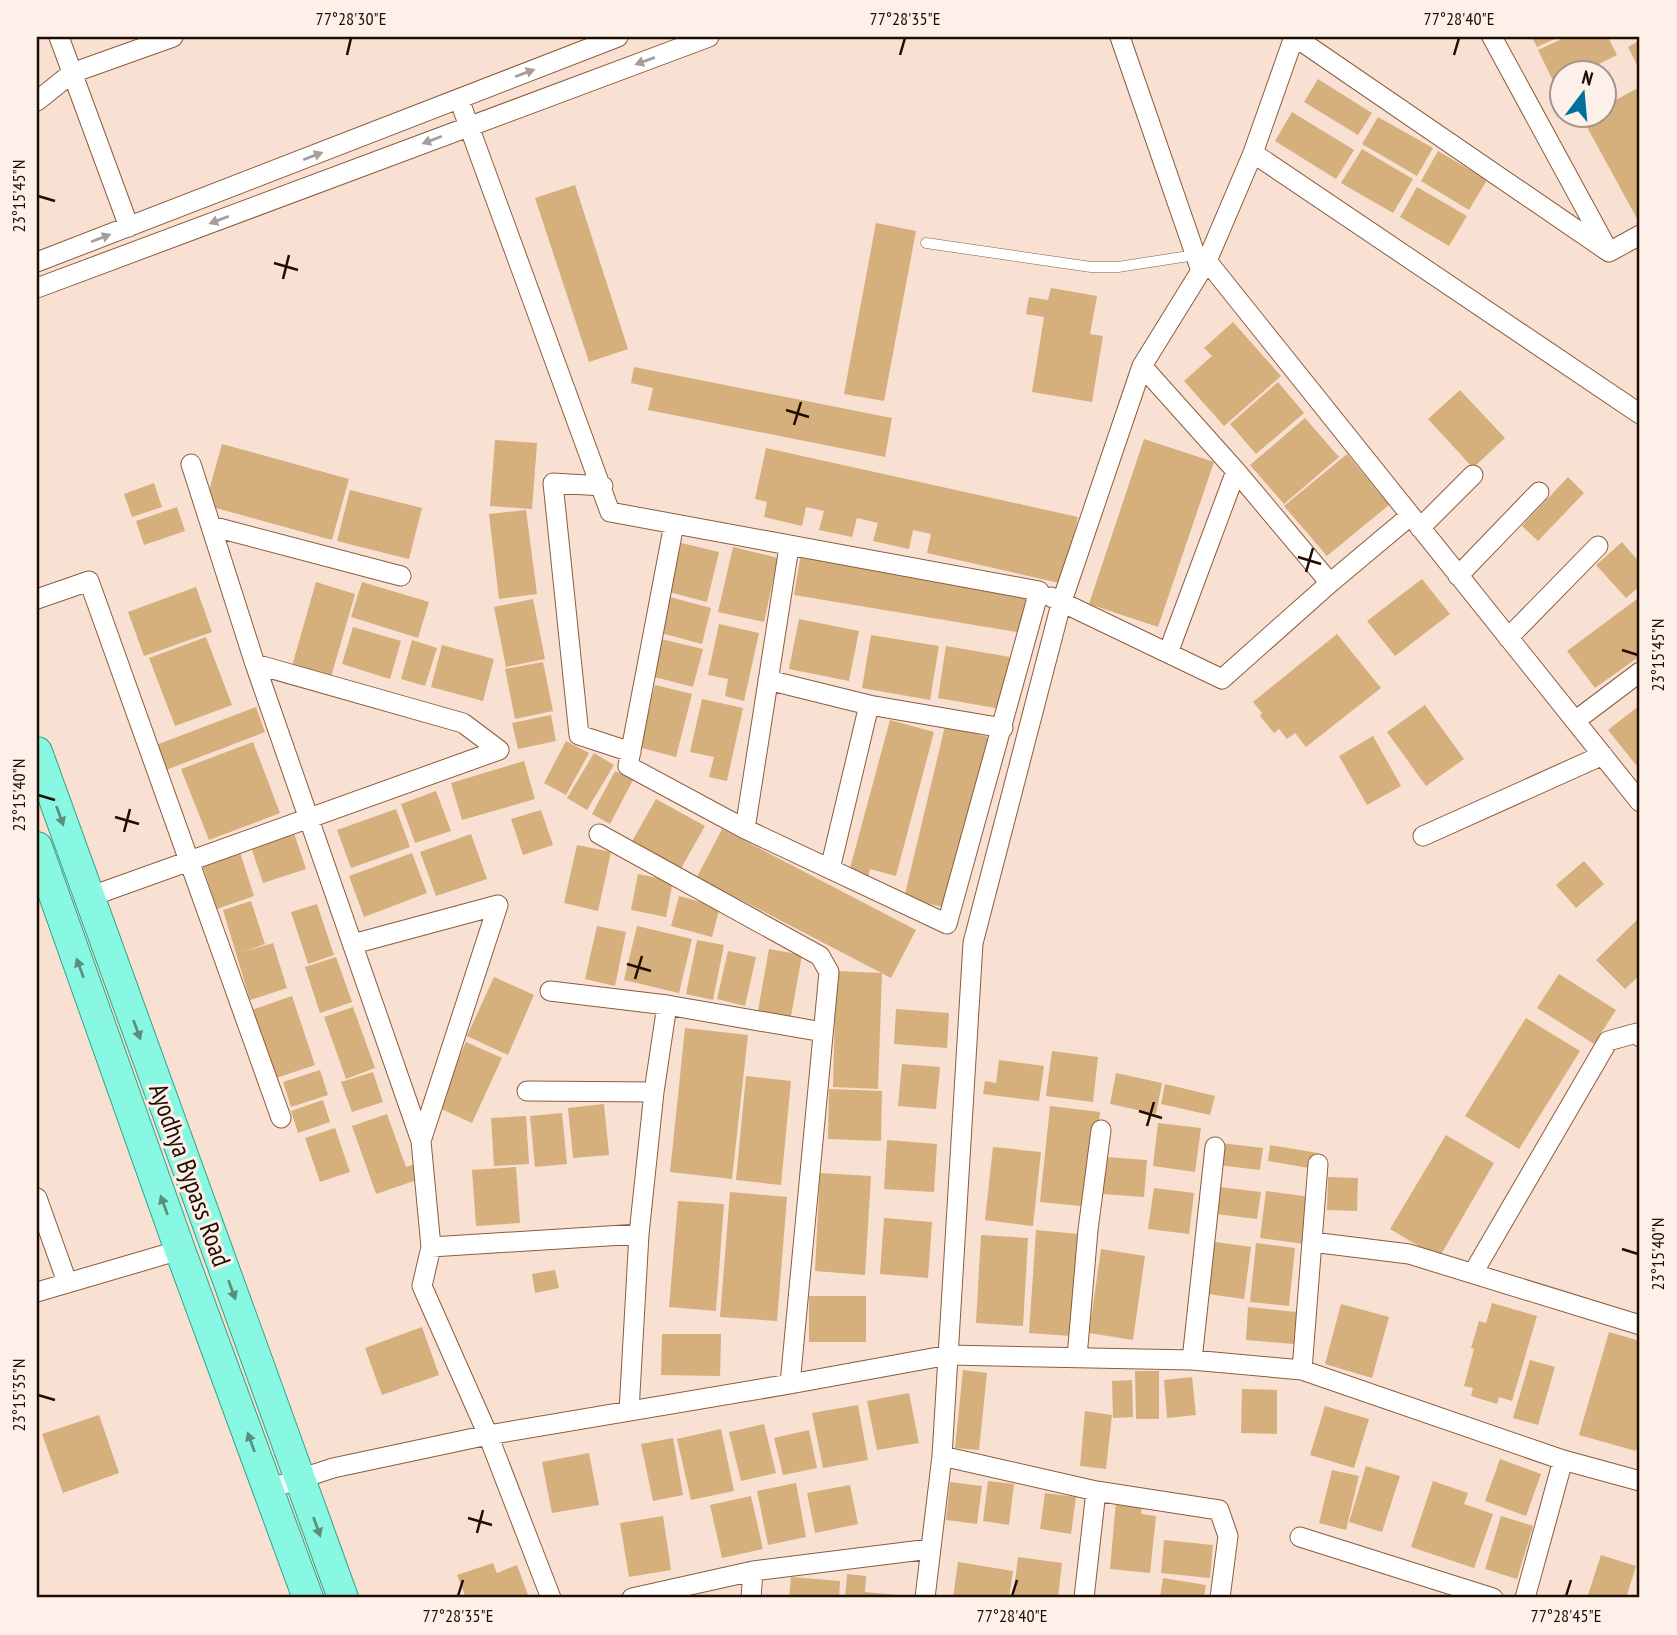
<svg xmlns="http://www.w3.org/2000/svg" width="1677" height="1635" font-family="'PT Sans Narrow',sans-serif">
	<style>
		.building { fill: #d5af7c }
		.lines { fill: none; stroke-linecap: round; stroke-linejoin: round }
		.lane-casing { stroke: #8d5c3a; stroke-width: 11 }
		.street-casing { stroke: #8d5c3a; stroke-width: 21 }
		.primary-casing { stroke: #32a387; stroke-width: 32 }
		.lane { stroke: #fff; stroke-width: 10 }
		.street { stroke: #fff; stroke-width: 19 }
		.primary { stroke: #89f8e2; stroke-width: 30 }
		.oneway { fill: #a69e9a }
		.oneway2 { fill: #5a8e7d }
		.ticks { fill: none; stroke: #200d02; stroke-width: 2.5 }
		.labels { text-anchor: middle; stroke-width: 6; stroke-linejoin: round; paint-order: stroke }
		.street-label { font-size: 26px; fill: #200d02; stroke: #fcf0e9 }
		.neatline { fill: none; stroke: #200d02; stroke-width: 2.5 }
		.ticks-label { font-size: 18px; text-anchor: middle; fill: #200d02 }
	</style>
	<rect width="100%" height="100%" fill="#f8e1d2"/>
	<!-- building -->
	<path class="building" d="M1532,37H1559L1537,47Z
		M1566,37H1608L1617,55L1579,74H1562V82L1555,85L1538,50Z
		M1640,40V71L1628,47Z
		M1318,79L1372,113L1358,135L1304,102Z
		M1640,87V224L1582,118L1587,116H1604V106Z
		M1292,112L1354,150L1336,179L1275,141Z
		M1378,117L1433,148L1417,176L1362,144Z
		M1362,149L1413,179L1393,213L1341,183Z
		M1438,151L1487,180L1469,210L1421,181Z
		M575,185L628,349L589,362L535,198Z
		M1417,187L1467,216L1449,246L1400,217Z
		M876,223L916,231L884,401L844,394Z
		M1051,288L1097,296L1090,334L1103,336L1092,402L1032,392L1044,317L1026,314L1029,297L1048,300Z
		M1233,322L1281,376L1224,426L1184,381L1212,356L1204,348Z
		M634,367L892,418L885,457L648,410L653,388L631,383Z
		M1278,382L1304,413L1256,454L1230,424Z
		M1460,390L1505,438L1473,468L1428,419Z
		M1305,418L1339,457L1284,504L1250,465Z
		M1144,439L1214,462L1158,627L1089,604Z
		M495,440L537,443L532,509L490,506Z
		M222,444L349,479L332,540L205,505Z
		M766,448L1078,517L1064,584L927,553L931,534L913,530L909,549L873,541L878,523L857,518L852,537L819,530L824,511L806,507L802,526L764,517L767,502L755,499Z
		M1347,454L1389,505L1327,556L1284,506Z
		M1568,477L1584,493L1538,541L1522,526Z
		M154,483L162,507L132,517L124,494Z
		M350,490L422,508L409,559L337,541Z
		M177,507L185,531L144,545L136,521Z
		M526,510L537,594L499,599L489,514Z
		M1622,542L1640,563V586L1626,598L1596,565Z
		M681,543L719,552L707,602L669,592Z
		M733,547L778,558L764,622L718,612Z
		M801,554L1029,593L1022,633L794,595Z
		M1422,579L1450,614L1395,656L1367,621Z
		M316,582L355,594L331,677L292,666Z
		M362,582L429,602L418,638L351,617Z
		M196,587L212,632L144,656L128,612Z
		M670,597L711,608L702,644L661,633Z
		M533,599L545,659L506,667L494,607Z
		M1637,599L1640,604V656L1595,688L1567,651Z
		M799,619L859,631L849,681L789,669Z
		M719,624L759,633L744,701L725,696L728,679L708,675Z
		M353,627L401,641L390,679L342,664Z
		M1337,634L1381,688L1306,747L1295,733L1287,739L1279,729L1274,733L1260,716L1262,713L1253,702Z
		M871,635L939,646L930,700L862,688Z
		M206,637L232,705L175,726L149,658Z
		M661,639L703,649L693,687L651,676Z
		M412,640L437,648L425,686L401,679Z
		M442,645L494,659L483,701L431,687Z
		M946,646L1010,657L1001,709L938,698Z
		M543,662L553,711L515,719L505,669Z
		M655,685L692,694L676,757L638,747Z
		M702,699L743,708L727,781L709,777L714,757L690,752Z
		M1425,705L1464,759L1426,786L1387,732Z
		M1640,705V770L1608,730Z
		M256,707L265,732L166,770L156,745Z
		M551,715L556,741L518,749L512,723Z
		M890,720L934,732L896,876L870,869L868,877L849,872Z
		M945,726L988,737L947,908L904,898Z
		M1373,736L1401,786L1367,805L1339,756Z
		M566,741L589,753L566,795L544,783Z
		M253,742L280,813L209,840L181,769Z
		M594,753L614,765L587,810L567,798Z
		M524,761L535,799L462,820L451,783Z
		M615,771L633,780L610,824L592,814Z
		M436,791L451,831L415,843L401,804Z
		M656,799L705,826L679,872L630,845Z
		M396,809L410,847L351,868L337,830Z
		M541,810L553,845L523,855L511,819Z
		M722,829L916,930L891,978L697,877Z
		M293,830L306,869L263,883L250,844Z
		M471,834L487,879L436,896L420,852Z
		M577,845L611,852L598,911L564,903Z
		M239,849L254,896L217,909L201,861Z
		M412,853L427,893L364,917L349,876Z
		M1584,861L1604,884L1576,908L1556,885Z
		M638,874L673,881L666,917L631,910Z
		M679,896L720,907L712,937L671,926Z
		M251,901L265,944L243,952L273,943L287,988L250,1000L223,910Z
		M317,904L334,955L308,964L291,912Z
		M1637,920L1640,923V975L1625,989L1596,960Z
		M597,926L626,932L615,986L585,979Z
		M637,926L692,939L679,993L624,980Z
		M697,940L724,945L713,1000L686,994Z
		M769,949L802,955L790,1022L757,1016Z
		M728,951L756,957L745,1006L717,999Z
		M336,957L352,1002L320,1013L305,967Z
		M836,971L882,973L878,1089L833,1087Z
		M1559,974L1616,1010L1594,1044L1537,1008Z
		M494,977L534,995L508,1055L467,1036Z
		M292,996L315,1065L276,1078L252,1010Z
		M353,1007L375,1068L346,1079L324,1017Z
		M896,1009L949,1013L947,1048L894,1044Z
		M1526,1018L1580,1051L1519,1149L1465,1116Z
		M685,1028L748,1035L732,1179L670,1172Z
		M466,1042L502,1058L472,1123L437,1107Z
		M1052,1051L1098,1057L1093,1102L1046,1096Z
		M999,1060L1044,1066L1039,1101L983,1094L985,1081L996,1083Z
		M902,1064L940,1067L936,1109L898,1106Z
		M320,1070L328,1095L291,1107L283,1082Z
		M373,1072L383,1102L352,1112L341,1082Z
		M1116,1073L1162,1083L1156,1114L1110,1104Z
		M746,1076L791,1081L781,1185L736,1180Z
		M1165,1084L1215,1096L1210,1115L1161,1104Z
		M829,1089L882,1091L881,1141L828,1139Z
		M323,1100L330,1122L298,1133L291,1111Z
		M604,1104L609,1155L573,1158L568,1108Z
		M1050,1106L1100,1112L1090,1207L1040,1202Z
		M562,1113L567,1164L535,1167L530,1116Z
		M387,1114L406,1167L415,1164L420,1179L376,1194L352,1126Z
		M526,1116L529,1164L494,1166L491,1118Z
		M1158,1123L1201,1128L1195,1172L1153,1166Z
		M335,1128L350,1172L320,1182L305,1138Z
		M1446,1135L1494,1163L1439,1258L1390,1229Z
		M887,1140L937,1144L934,1192L884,1189Z
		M1221,1143L1263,1148L1260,1170L1218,1165Z
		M1270,1145L1318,1153L1315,1169L1268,1161Z
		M993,1147L1041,1152L1033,1226L985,1220Z
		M1105,1157L1147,1160L1144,1197L1102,1194Z
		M516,1167L520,1223L476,1226L472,1170Z
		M820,1173L871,1176L865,1275L815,1271Z
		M1328,1177L1358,1178L1357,1211L1327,1210Z
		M1220,1187L1261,1192L1257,1219L1216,1214Z
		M1154,1188L1194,1193L1189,1234L1148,1229Z
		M1266,1191L1310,1197L1304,1244L1260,1238Z
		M730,1192L787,1197L777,1321L720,1317Z
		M678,1201L724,1204L716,1311L669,1307Z
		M884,1218L932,1222L928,1278L880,1274Z
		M1036,1230L1078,1234L1070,1336L1029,1333Z
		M981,1235L1028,1238L1023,1326L976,1323Z
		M1208,1241L1251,1247L1244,1299L1201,1293Z
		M1256,1243L1295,1248L1289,1306L1250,1302Z
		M1101,1249L1145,1256L1133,1340L1089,1333Z
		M555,1270L559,1288L535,1293L532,1274Z
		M809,1296H866V1342H809Z
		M1492,1303L1537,1316L1512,1401L1499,1397L1497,1404L1471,1396L1473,1388L1464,1386L1474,1349L1471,1348L1479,1321L1486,1323Z
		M1341,1304L1389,1317L1372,1378L1325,1364Z
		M1248,1307L1297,1312L1294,1344L1246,1340Z
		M422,1327L439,1375L382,1395L365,1348Z
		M1609,1332L1640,1341V1436L1636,1451L1579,1435Z
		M662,1334H721L720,1376L661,1375Z
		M1530,1360L1555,1367L1538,1425L1513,1418Z
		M963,1370L987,1373L979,1450L955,1448Z
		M1135,1371H1159V1419H1136Z
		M1192,1377L1196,1415L1167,1418L1164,1380Z
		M1132,1380L1133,1417L1113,1418L1112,1381Z
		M1242,1389L1277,1390V1434L1241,1433Z
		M909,1393L919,1443L877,1450L867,1401Z
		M858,1405L868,1460L823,1468L812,1413Z
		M1325,1406L1369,1419L1354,1468L1310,1455Z
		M1085,1411L1112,1415L1106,1469L1080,1466Z
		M99,1415L119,1473L63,1493L42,1434Z
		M764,1424L776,1473L741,1481L729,1432Z
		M721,1429L734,1491L691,1500L677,1439Z
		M809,1430L817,1468L783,1475L774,1438Z
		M673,1438L683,1495L653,1501L641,1444Z
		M589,1453L599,1505L552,1513L542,1462Z
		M1500,1459L1541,1474L1526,1516L1485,1501Z
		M1366,1466L1400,1476L1382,1532L1349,1522Z
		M1332,1470L1359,1476L1346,1530L1319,1523Z
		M988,1481L1014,1484L1009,1525L983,1521Z
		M1433,1481L1468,1493L1464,1504L1493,1514L1474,1568L1411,1547Z
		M950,1482L982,1486L977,1524L946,1520Z
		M796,1483L806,1537L768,1545L757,1491Z
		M850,1485L858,1524L815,1533L807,1493Z
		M1045,1493L1076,1497L1071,1534L1040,1529Z
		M751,1496L763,1549L722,1558L710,1505Z
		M1116,1501L1142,1503L1141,1514L1156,1516L1150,1573L1110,1569Z
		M663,1516L671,1570L629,1577L620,1523Z
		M1501,1516L1533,1526L1517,1579L1485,1569Z
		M1164,1540L1213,1545L1210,1578L1161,1573Z
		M1601,1555L1636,1566L1626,1598H1587Z
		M1018,1557L1062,1563L1058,1598H1013Z
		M958,1562L1013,1571L1009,1598H953Z
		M493,1563L497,1573L517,1565L529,1598H466L457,1575Z
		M847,1574L866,1576L865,1592L897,1595V1598H845Z
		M791,1577L840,1581L839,1598H789Z
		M1163,1578L1206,1585L1204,1598H1160Z"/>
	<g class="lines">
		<defs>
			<path id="lane" d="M926,243L1091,267H1118L1195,255"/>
			<path id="street" d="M59,37L129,227
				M1120,37L1201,271
				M1295,37L1609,252
				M1492,37L1609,252L1640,235
				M459,99L610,512L1039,591L947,924L745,829L628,766L674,524
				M37,101L72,73L173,37
				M1253,153L1640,414
				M1207,261L1640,802
				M37,262L618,37
				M37,288L709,37
				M191,464L255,664L421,1141L431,1247
				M603,486L553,483L579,735L631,752
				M211,526L401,576
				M1420,528L1473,475
				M1458,576L1539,492
				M1330,583L1410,516
				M1051,597L1222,679L1330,583L1236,471L1142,366
				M37,599L89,581L281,1118
				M1508,638L1598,546
				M1168,653L1236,471
				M768,680L869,705L1003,728
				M1575,721L1640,672
				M745,829L789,547
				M599,834L820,956L829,972L790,1384
				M1423,836L1603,755
				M830,869L869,705
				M89,897L499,750L463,723L255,664
				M353,944L498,905L421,1141
				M550,991L667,1005L823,1032
				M527,1091L654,1092
				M37,1198L67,1282
				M1312,1242L1409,1254L1640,1325
				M1473,1273L1608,1041L1637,1033L1640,1037
				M37,1292L180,1250
				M1077,1357L1088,1230L1101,1130
				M1192,1360L1215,1147
				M1302,1370L1318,1164
				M629,1411L639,1234L654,1092L667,1005
				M942,1456L1096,1491L1219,1510L1228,1536L1220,1598
				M269,1489L333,1468L488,1435L790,1384L949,1355L1192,1360L1302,1370L1563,1460L1640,1481
				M1300,1537L1493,1598
				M551,1598L488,1435L422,1286L431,1247L639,1234
				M632,1598L753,1571L930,1549
				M751,1598L753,1571
				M925,1598L942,1456L973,943L1061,604L1142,366L1207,261L1253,153L1294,37
				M1084,1598L1096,1491
				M1525,1598L1563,1460"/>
			<path id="primary" d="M37,752L343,1598
				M37,847L180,1250L308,1598"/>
		</defs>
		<!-- lane casing -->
		<use href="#lane" class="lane-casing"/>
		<!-- street casing -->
		<use href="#street" class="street-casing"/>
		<!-- primary casing -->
		<use href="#primary" class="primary-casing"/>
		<!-- lane -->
		<use href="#lane" class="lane"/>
		<!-- street -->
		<use href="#street" class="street"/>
		<!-- primary -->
		<use href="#primary" class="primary"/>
	</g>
	<!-- one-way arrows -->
	<defs><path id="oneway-solid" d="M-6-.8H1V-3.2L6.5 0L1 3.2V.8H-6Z" transform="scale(1.75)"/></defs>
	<g class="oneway">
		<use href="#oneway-solid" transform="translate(645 61) rotate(160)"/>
		<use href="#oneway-solid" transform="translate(525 73) rotate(-21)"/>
		<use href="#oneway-solid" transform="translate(432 140) rotate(159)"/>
		<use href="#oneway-solid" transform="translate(313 156) rotate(-21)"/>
		<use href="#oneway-solid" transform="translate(219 220) rotate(159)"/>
		<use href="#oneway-solid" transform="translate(101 238) rotate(-21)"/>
	</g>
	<g class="oneway2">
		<use href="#oneway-solid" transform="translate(60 816) rotate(70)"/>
		<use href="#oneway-solid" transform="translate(80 968) rotate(-110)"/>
		<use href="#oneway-solid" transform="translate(137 1030) rotate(70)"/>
		<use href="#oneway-solid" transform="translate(164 1205) rotate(-110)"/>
		<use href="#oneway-solid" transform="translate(232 1290) rotate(70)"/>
		<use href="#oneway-solid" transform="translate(251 1442) rotate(-110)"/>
		<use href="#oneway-solid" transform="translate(317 1527) rotate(70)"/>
	</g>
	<!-- ticks -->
	<path class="ticks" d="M347,55L351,38M900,55L905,38M1454,55L1459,38M38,196L55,201M274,263L298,270M283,279L289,255M786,410L809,417M794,425L801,402M1298,557L1321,564M1306,572L1313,548M1622,650L1638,655M38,795L55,800M115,817L139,824M124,832L130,809M627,964L651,971M635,979L642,956M1139,1111L1162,1118M1147,1126L1154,1102M1622,1249L1638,1254M38,1395L55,1400M468,1518L492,1525M477,1533L483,1510M458,1596L463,1580M1012,1596L1017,1580M1566,1596L1571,1580"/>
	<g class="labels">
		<!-- street labels -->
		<g class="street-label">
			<text transform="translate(190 1175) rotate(70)" y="9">Ayodhya Bypass Road</text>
		</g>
	</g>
	<!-- border -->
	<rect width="1677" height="1635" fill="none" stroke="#fcf0e9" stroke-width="77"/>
	<!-- north arrow -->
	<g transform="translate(1583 94) rotate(16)"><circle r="33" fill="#fcf0e9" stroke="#a4958d" stroke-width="2"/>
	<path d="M0-5L12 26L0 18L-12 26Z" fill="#036f9c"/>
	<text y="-10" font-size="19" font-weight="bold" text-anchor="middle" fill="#200d02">N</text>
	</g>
	<rect x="38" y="38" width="1600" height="1558" class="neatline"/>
	<g class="ticks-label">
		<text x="351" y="25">77°28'30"E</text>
		<text x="905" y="25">77°28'35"E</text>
		<text x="1459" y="25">77°28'40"E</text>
		<text transform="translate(19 196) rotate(-90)" y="6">23°15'45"N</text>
		<text transform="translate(1658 655) rotate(-90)" y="6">23°15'45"N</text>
		<text transform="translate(19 795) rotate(-90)" y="6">23°15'40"N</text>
		<text transform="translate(1658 1254) rotate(-90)" y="6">23°15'40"N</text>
		<text transform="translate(19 1395) rotate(-90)" y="6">23°15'35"N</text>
		<text x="458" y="1622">77°28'35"E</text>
		<text x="1012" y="1622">77°28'40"E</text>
		<text x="1566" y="1622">77°28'45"E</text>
	</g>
</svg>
